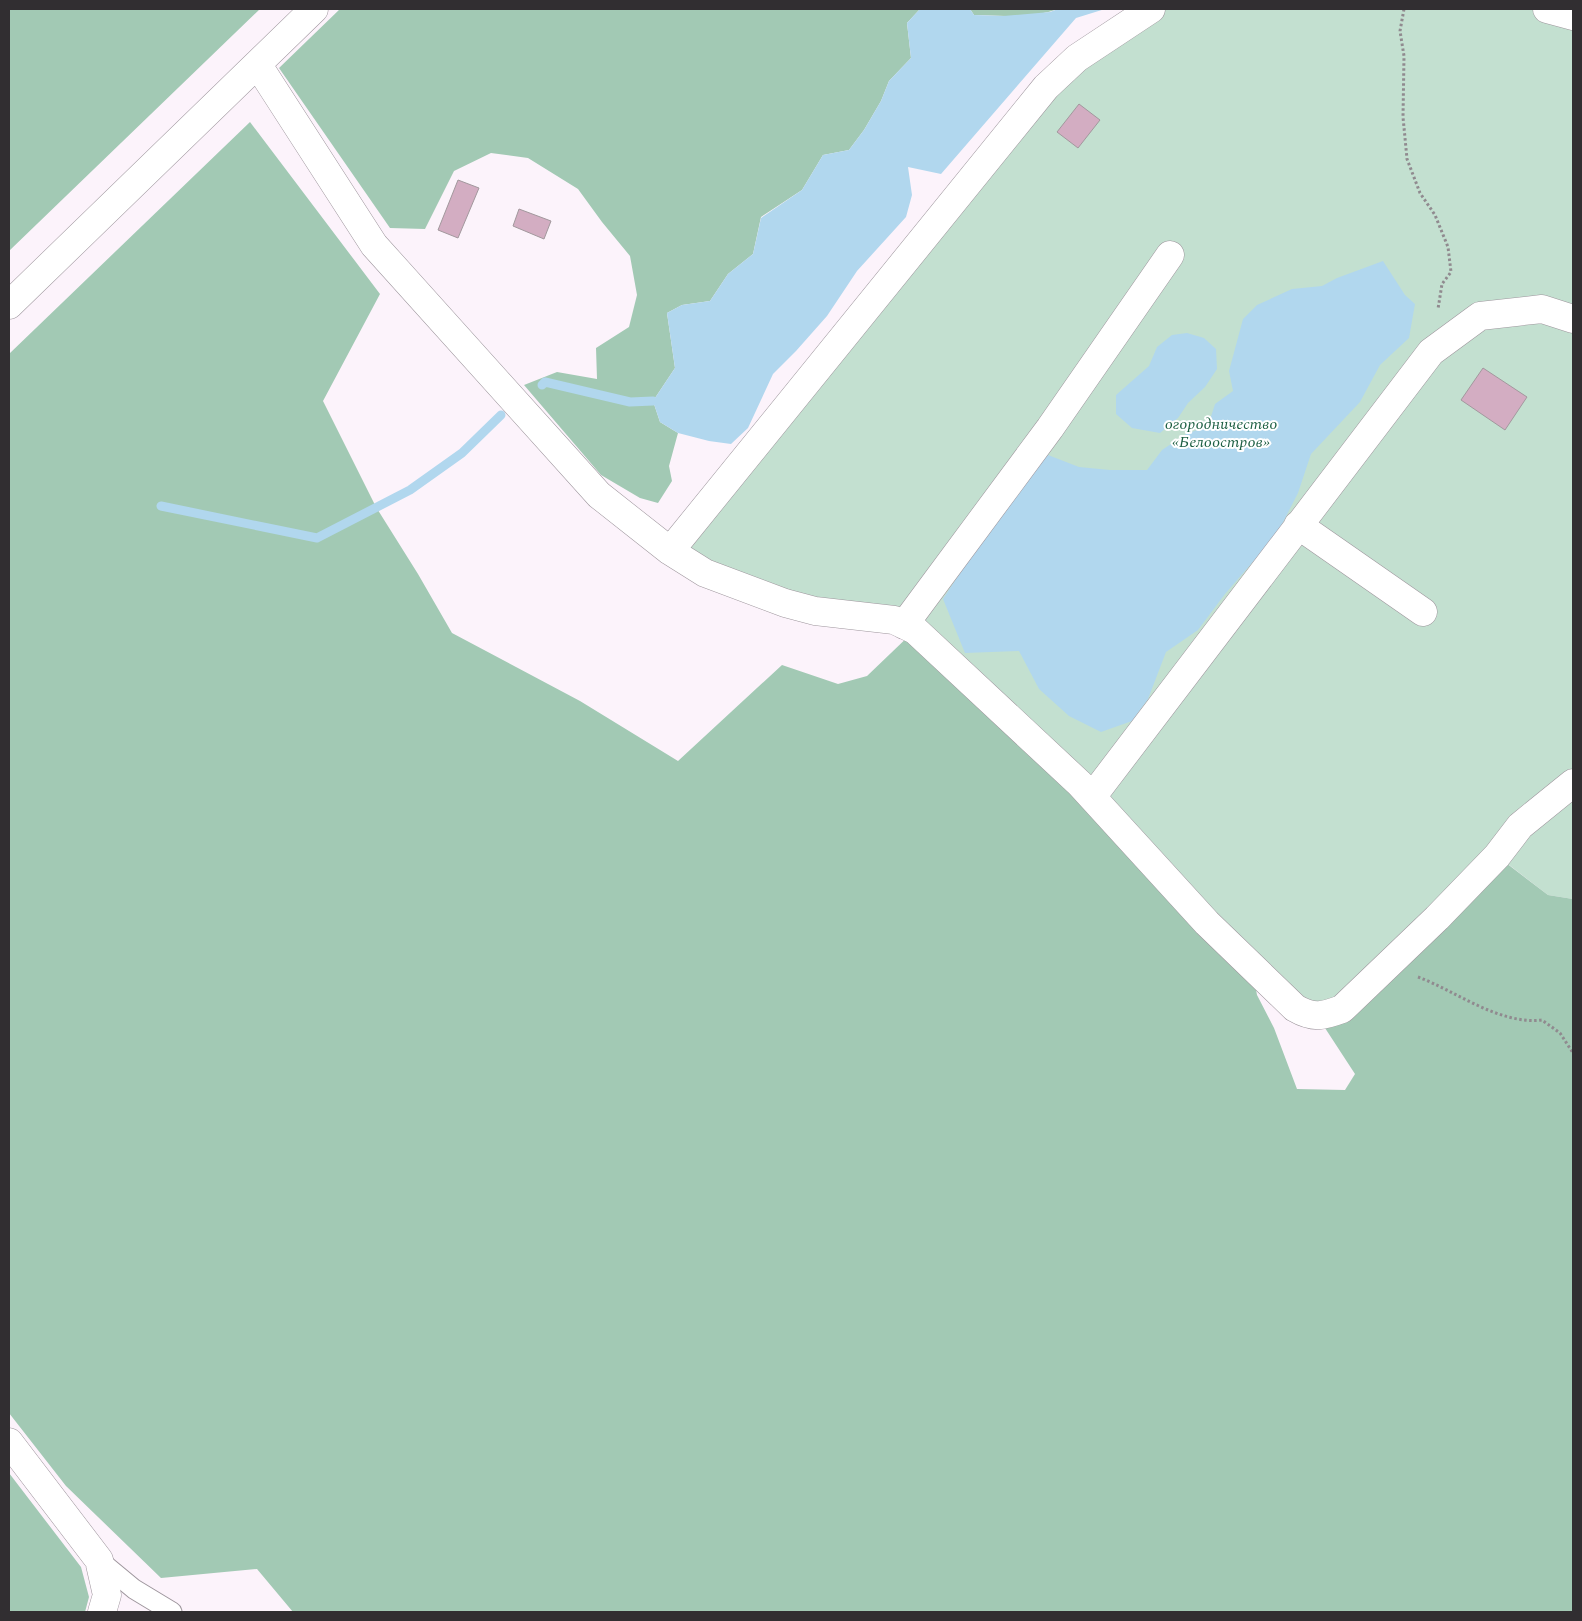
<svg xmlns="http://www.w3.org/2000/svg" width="1582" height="1621" font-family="Spectral,serif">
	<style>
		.green { fill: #c3e0d0 }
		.forest { fill: #a2c9b4 }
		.water { fill: #b1d7ee }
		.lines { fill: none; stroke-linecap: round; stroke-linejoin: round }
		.stream { stroke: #b1d7ee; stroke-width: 9 }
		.building { fill: #d3adc2; stroke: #a2989d }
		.service-casing { stroke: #9e969d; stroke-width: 21 }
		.minor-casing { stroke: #9e969d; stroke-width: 29 }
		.path { stroke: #908a8f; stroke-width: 3; stroke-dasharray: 2.5 2.5; stroke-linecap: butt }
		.service { stroke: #fff; stroke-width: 19 }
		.minor { stroke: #fff; stroke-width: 28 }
		.labels { text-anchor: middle; stroke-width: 4; stroke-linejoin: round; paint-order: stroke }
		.park-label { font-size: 16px; font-style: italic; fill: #1d5f43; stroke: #fff }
	</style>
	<rect width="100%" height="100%" fill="#fcf3fb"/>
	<!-- green -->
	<path class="green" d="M1149,9H1550L1573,15V899L1548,895L1504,861L1342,1009L1308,1015L915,630L815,611L672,549L1046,87Z"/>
	<!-- forest -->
	<path class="forest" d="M9,9H260L9,251Z
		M340,9H920L907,23L911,58L889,81L881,101L864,130L849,150L823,155L802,190L761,217L753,254L728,274L710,301L682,305L667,313L675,368L653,401L660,422L678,433L669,466L672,481L658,503L640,498L601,475L524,385L557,372L597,379L596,348L629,327L637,295L630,256L602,222L578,189L528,158L491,153L454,171L425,229L390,228L279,68Z
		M970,9H1058C1034,18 1000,16 974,15Z
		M250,122L380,294L323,401L376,507L418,574L452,633L580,701L678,761L782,665L838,684L867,676L915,630L1254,979L1257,995L1274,1028L1297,1089L1345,1090L1355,1074L1325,1028L1497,856L1548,895L1573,899V1612H293L257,1569L161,1578L66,1486L9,1413V354Z
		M9,1473L81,1567L89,1597L85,1612H9Z"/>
	<!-- water -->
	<path class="water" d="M920,9H970L974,15L1003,16L1050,12L1058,9H1105L1076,18L941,174L908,167L912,195L906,217L857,271L827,316L796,351L773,374L748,428L731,444L709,441L678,433L660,422L653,401L675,368L667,313L682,305L710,301L728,274L753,254L761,218L802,190L823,155L849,150L864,130L881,101L889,81L911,58L907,23Z
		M1383,261L1405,295L1415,304L1409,338L1380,365L1360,402L1311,454L1298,493L1277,534L1225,594L1198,630L1166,652L1148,699L1132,721L1101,732L1069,716L1039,689L1019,651L965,653L943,599L1005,504L1048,455L1079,467L1110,470H1147L1162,450L1186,434L1208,426L1215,404L1233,391L1229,371L1243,319L1257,305L1292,289L1322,286L1337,278Z
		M1187,333L1204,338L1216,349L1217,369L1205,387L1188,403L1178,418L1160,433L1132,428L1116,414V395L1149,366L1157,347L1172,335Z"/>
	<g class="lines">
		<!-- stream -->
		<path class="stream" d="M542,385L545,382L630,402L653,401
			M161,506L317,538L410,490L462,453L501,415"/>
	</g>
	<!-- building -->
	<path class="building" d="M1079,104L1100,120L1078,148L1057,132Z
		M458,180L479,188L458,238L438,230Z
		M519,209L551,221L544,239L513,226Z
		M1483,368L1527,397L1505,430L1461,400Z"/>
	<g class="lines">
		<defs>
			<path id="service" d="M99,1560L134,1589L172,1612"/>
			<path id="minor" d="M1547,9L1573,16
				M258,65L374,245L599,495L670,551L705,573L785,603L815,611L894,620L915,630L1080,784L1207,923L1295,1008C1314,1019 1323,1016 1342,1009L1437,918L1497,856L1520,826L1573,783
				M9,305L314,9
				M1298,525L1423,612
				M670,551L1046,87L1077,58L1151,9
				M904,625L1050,428L1170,255
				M1092,797L1431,352L1480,316L1542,309L1573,319
				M9,1442L99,1560L107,1595L102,1612"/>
		</defs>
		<!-- service casing -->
		<use href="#service" class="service-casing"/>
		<!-- minor casing -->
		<use href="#minor" class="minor-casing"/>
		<!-- path -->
		<path class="path" d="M1404,9L1400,31L1404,56L1403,117L1407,159L1420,193L1435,215L1448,247L1451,272L1442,284L1438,309
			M1418,977C1456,991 1499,1025 1542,1020L1560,1033L1573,1053"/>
		<!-- service -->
		<use href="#service" class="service"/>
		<!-- minor -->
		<use href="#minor" class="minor"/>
	</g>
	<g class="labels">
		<!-- park labels -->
		<g class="park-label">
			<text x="1221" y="429">огородничество<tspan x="1221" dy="18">«Белоостров»</tspan></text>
		</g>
	</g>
	<!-- border -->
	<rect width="1582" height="1621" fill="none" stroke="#312e31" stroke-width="20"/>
</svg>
